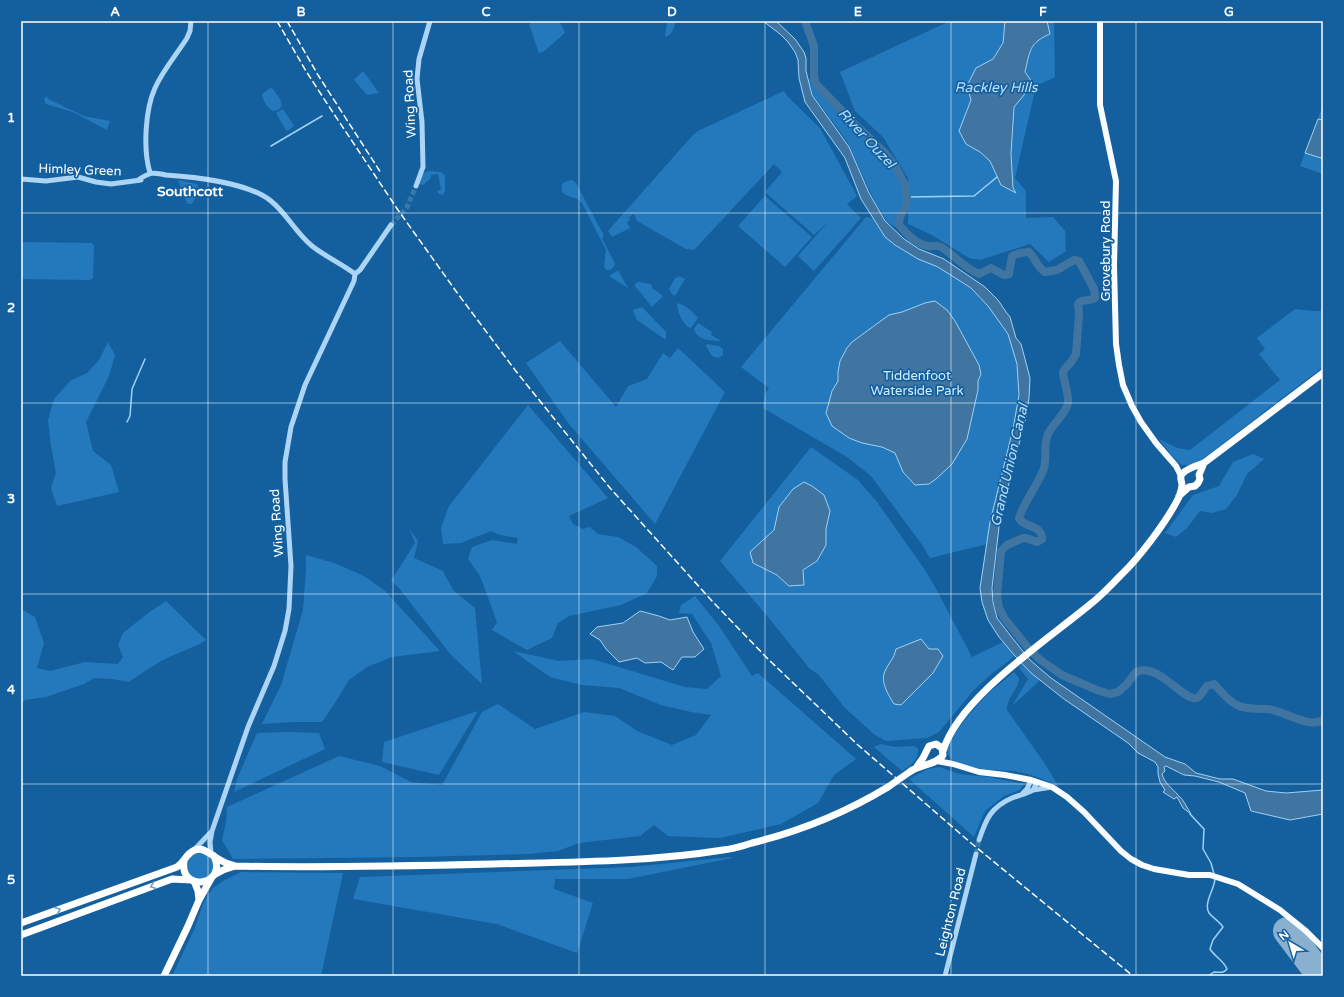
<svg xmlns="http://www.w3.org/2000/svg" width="1344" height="997" font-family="'Varela Round',sans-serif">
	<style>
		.green { fill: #2379bc }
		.water { fill: #4175a1; stroke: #9fd1f6 }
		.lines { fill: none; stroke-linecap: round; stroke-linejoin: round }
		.stream { stroke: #9fd1f6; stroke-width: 1.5 }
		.river { stroke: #4175a1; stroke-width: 8 }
		.runway { stroke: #8ab0cf; stroke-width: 28 }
		.minor-tunnel { stroke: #3778ad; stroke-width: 5; stroke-dasharray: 5 2.5; stroke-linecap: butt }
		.minor { stroke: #acd4f4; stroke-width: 5 }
		.major { stroke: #f9fcff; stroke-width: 6 }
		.highway { stroke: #fff; stroke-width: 7 }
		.rail { stroke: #fff; stroke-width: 1.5; stroke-dasharray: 7 3; stroke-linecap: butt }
		.highway-bridge { stroke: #fff; stroke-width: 7 }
		.oneway { stroke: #72a0c5 }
		.grid { fill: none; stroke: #fff; stroke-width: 1; stroke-opacity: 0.55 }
		.labels { text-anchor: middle; stroke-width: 3.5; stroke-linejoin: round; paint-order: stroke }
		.street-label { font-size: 13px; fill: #fff; stroke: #14609f }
		.park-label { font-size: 13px; fill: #d5ecfd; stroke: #14609f }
		.water-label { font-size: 14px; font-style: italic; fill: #b9defa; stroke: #14609f }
		.neighbourhood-label { font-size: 14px; font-weight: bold; fill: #fff; stroke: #14609f }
		.neatline { fill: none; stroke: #fff; stroke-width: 1.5 }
		.grid-label { font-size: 13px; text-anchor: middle; font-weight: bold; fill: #fff }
	</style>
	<rect width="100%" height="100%" fill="#14609f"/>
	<!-- green -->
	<path class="green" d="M536,21H562L560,22L565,33L543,52L539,53L529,24Z
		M667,21H676C673,28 674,34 665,37Z
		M950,21H1005L1003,43L993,59L976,68L967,86L971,100L959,131L966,144L980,152L990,161L997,177L1015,192L1013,188L1011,154L1014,106L1024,95L1025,72L1030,50L1038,39L1049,34L1047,21H1054L1055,77L1036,86L1015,178L1026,191V218L1053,217L1065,231L1066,251L1049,262L1030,244L980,260L969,258L932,235L908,224V178L883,137L855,111L840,72Z
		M363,71L379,93L367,95L354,80Z
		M811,77L818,91L854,129L879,151L890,162L902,187L904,197L902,208L895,227L887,222L874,200L847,141L813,95L809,80Z
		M270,88L273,89L280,99L282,106L278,110L273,111C267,107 263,101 262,94Z
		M784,91L788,97L820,128L857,196L847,204L861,218L814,271L798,256L828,222L814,235L765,192L782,172L774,164L694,250L686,249L637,221L634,214L629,217L630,220L627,222L630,228L612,237L608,231L692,136L698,131Z
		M47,96L48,99L84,116L110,121L107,130L73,112L46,104L44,99Z
		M1323,105V174L1300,166Z
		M283,109L294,126L288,131L286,130L276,113Z
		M428,171L441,172L445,175V191L443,195L439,194L437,191L441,190L438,174L431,175V178L423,185L419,184L422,174Z
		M178,180L197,184C200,190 195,198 192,204H189L187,203Z
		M572,180L576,183L604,236L602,238L615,264C613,268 611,270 607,270L604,267L606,250L582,203C576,196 568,198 562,192V185L564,182Z
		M765,196L812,237L785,267L738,226Z
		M866,217L872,218L885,237L895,245L918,259L938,267L971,288L988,306L1008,334L1017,364L1019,395L1013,429L994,505L987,544L930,558L923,546L871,476L847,457L763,408L765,394L769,388L741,367Z
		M21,242L92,243L94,246L93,278L90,280L21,279Z
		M617,271L619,272L628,288L609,276Z
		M679,276L685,279L675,296L672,294L669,289L676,277L678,278Z
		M638,282L651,284L652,288L663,296L652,307L635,286V284Z
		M677,303C685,305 693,311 698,318L691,328C683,326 677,311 677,303Z
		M642,307L666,332V340L637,320L633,310Z
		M1295,309L1314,311H1323V367L1200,461L1191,465H1182L1172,456L1159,439L1177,448L1190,450L1280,380L1259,354L1265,349L1257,338Z
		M698,323L712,332L711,335L721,341C712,341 696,340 694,329Z
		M560,341L616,407L628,386L647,379L663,353L670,358L678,348L725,392L655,524L569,424L526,363Z
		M108,342L115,355L109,376L86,422L93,451L111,465L119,492L57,506L51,488L56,473L51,446L48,420L54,399L70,381L87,373L99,360Z
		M707,344L719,346L723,349V355L718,358L712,356L706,346Z
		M528,405L608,498L569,516L573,524L583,529L590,527L598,534L618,537L636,547L657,566V576L647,593L621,605L569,616L558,623L552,638L527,650L492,630L497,622L480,576L468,559L472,547L492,540L517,544L518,538L500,535L491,531L461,543L443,544L441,528L449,506Z
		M811,447L858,480L877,502L925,570L935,587L972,657L1003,642L1015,656L990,675L973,691L939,732L927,738L886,741L875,735L845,708L818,674L810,669L768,617L720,561Z
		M1253,454L1264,459L1247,474L1237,495L1226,509L1212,513L1200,511L1187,528L1176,537L1165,533L1193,495L1219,486L1233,462Z
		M409,528L418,541L414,558L443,571L453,590L475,608L482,684L451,655L399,588L391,581L415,543Z
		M306,555L334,563L364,576L385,591L440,651L392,657L367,667L349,680L335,703L322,722H292L262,724L281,685L303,610L306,569Z
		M695,596L719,626L752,676L758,673L856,759L834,775L818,803L781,824L720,838L668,836L654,825L640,836L579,843L558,851L528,854L418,857L233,859L222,840L226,822L227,807L339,756L380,766L411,782L442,785L482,712L498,704L535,729L584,712L615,716L637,731L672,745L696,735L711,715L691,712L661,705L619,688L582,685L550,677L513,651L559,661L592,659L685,687L707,689L721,676L711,643L692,614L679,613L681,605Z
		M166,601L206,640C194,648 182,651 169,657C155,664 142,673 129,682L112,679L94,678L84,684L46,697L25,700L21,705V624L23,610L35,617L44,643L37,668L50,671L85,662L118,664L123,657L118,645L123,633L147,614Z
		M1022,664L1040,680L1012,706L1028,679L1019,668Z
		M1014,672L1019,678C1018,691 1007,696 1007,710L1045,764L1059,787C1044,779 1029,773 1013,771C1001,770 988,771 976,769C967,767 948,762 947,750C946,740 981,700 990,692C998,685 1006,679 1014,672Z
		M478,711L439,775L382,762L384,742Z
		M288,732L319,733L325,749L234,792L237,779L257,733Z
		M881,744L895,747L914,746L918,748C919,760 911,765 902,771L874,747Z
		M939,767L959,774L989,777L1024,784L1020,790L1004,796L985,811L974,837L909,779L928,769Z
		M187 866a13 13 0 1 1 26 0a13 13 0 1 1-26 0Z
		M730,857L732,858L628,879H555L554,889L593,903L577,953L497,924L353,899L360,877L631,867Z
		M241,872L343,873L321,976H172L194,930L204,901L213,888L223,881Z"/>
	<!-- water -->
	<path class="water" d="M763,21H776L795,39L804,52L806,58V71L812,95L849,147L869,193L885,221L904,239L919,249L944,259L985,287L998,300L1006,312L1010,317L1016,338L1021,344L1030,378L1029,398L1026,417L1000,518L992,588L993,602L997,618L1010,635L1030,660L1051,678L1165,757L1185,764L1196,773L1220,779H1233L1266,791L1286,793L1323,790V814L1290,820L1251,811L1245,793L1219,782L1195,776L1184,775L1166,766L1164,767L1165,771L1162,774C1164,783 1172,788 1178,795C1184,800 1187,808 1191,814L1183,808L1177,797L1174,799L1163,792L1165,790L1160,782L1158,774V767L1155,762L1138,753L1128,743L1064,699L1031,673L1015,656L999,637L988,620L982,602L980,588L990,522L1013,429L1019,395L1017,364L1008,334L988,306L971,288L938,267L918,259L895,245L885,237L861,199L845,158L805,102L799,78L798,60L795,52L788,42L780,34Z
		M1005,21H1047L1050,34C1029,43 1030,51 1025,72L1032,82L1024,95L1014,107L1011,154L1013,188L1016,193L1001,185L990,161L980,152L966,144L959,131L971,100L967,86L976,68L993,59L1003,43Z
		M1318,119L1323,120V157L1321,158L1305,153Z
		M935,301L947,310L955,321L979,365L981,374L978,381V390L967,439L952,464L936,479L929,484L915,485L903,472L895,453L882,447L862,443L849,438L832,426L826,413L832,391L838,381V372L840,361L847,348L852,342L889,315L902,312L925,303Z
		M804,482L812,486L824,495L830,511L826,529V545L817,561L803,570L804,585L789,586L777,575L753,563L750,552L774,530L779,507L793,489Z
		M640,611L659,616L670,620L687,617L693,632L704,649L695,657H682L673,670L661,662L645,663L637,658L619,662L606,649L600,640L590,634L597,627L623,623Z
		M921,639L929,649H938L943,656L933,673L901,705L894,704C888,694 880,682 885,671C889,662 894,659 896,649Z"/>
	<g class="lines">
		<!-- stream -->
		<path class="stream" d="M271,146L322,116
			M907,197L974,196L997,177
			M127,422L130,416L132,389L145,359
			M1190,814L1204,829L1203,849L1211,863L1214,874
			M1208,976L1214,972C1219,972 1223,974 1227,969C1224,961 1215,957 1210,949L1213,940L1223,927C1219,921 1213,918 1209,913C1203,903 1215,889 1215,878"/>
		<!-- river -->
		<path class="river" d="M805,21L814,46V77L816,84L858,127L886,154L896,167L904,183L907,197L906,205L900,217L899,225C906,233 916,245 929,246C933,247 936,244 941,247C954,255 964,268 979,274L991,268L1004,275L1009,274L1012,256L1020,253L1029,252C1035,258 1037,267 1045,272L1057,270L1074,260L1079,261L1094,289L1095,298C1089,302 1081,298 1078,304L1079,314L1076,354L1072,361L1064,370L1063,373C1064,383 1069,393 1068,403C1067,412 1052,425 1048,434C1043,445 1047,456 1044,468C1038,485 1025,500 1019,518C1023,528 1042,524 1042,539L1037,542L1026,538H1023L1007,545L1001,551L997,596L999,608L1005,619L1029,649L1039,659L1062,675L1097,690L1110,694L1118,692L1127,684L1136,672C1157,661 1184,702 1197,698C1201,696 1204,689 1207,686L1214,684C1221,691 1228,701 1237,705C1248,710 1256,708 1267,709C1283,710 1308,729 1323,720"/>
		<!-- runway -->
		<path class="runway" d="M1287,931L1321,976"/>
		<!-- minor-tunnel -->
		<path class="minor-tunnel" d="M391,225L407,207L416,186
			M976,854L979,840"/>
		<!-- minor -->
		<path class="minor" d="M150,173C143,150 145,110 155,88C163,70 177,54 187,38L190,31L191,21
			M21,179L46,181L78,177L96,182L111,184L141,180
			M138,180C150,172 153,172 166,175C195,177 249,183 271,201C287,214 296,233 312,246C326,257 342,264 355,274
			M416,186L423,167L422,122L417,79L419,59L430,21
			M1033,790L1052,787
			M1023,793L1027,789L1031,780
			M979,840C986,819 991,807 1012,798C1019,795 1026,794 1033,790L1036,784L1034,781
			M193,851L212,831
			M211,853L210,842L212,831L248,727L274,666L285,631L289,609L291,566L285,479V462L291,427L305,385L354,281L355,274L360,270L391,225
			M945,976L976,854"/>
		<!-- major -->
		<path class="major" d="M1100,21V105L1116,181L1114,266L1116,344L1119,365L1123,385L1132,406L1141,422L1156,443L1176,466L1181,476
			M937,761L953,764L979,772L1005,775L1031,780L1052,787L1067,797L1084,812L1121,851L1131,859L1142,865L1154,869L1189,875H1210L1238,884L1280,910L1306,931L1323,948"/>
		<!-- highway -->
		<path class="highway" d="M1179,496L1189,487L1195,486L1198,483L1200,479L1199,475L1204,463
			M943,751C959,697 1049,639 1093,602C1103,594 1112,584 1121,575C1140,557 1167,521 1179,497C1180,493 1182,489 1182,485C1182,481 1179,478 1182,474C1186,469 1198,465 1204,463L1323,373
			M911,771C920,765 938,764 943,755L942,748L936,744L929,746L923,758L916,768
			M184,861C179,893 228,886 214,856
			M214,875L223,870L235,866C321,868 407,866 493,864C568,862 649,862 723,850C733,849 743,846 752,843C801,831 845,813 888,787
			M194,881L198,891L199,900
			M21,923L177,867C184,862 184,858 190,853C201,843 210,855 220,860C225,863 230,865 235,866
			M21,935L172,879L191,880
			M164,976L188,926L199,900L212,877"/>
		<!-- rail -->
		<path class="rail" d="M277,21L306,71L328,105L398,210L458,294L515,370L610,488L712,601L767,658L858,745L971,843L1133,976
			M287,21L318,75L381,173"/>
		<!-- highway-bridge -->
		<path class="highway-bridge" d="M888,787L911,771"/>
	</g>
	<!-- one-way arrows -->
	<defs><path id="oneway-chevron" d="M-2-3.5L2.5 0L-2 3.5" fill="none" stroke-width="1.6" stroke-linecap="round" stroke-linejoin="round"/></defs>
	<g class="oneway">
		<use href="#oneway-chevron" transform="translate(153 886) rotate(160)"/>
		<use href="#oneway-chevron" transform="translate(58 910) rotate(-20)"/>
	</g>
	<!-- grid -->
	<path class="grid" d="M208,21V976M393,21V976M579,21V976M765,21V976M951,21V976M1136,21V976M21,213H1323M21,403H1323M21,594H1323M21,784H1323"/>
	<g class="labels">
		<!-- street labels -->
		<g class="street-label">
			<text transform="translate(409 104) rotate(-93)" y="5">Wing Road</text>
			<text transform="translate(80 169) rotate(2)" y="5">Himley Green</text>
			<text transform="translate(1105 251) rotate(-90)" y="5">Grovebury Road</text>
			<text transform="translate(276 523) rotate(-94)" y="5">Wing Road</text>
			<text transform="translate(950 912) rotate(-76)" y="5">Leighton Road</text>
		</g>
		<!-- park labels -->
		<g class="park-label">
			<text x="917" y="380">Tiddenfoot<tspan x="917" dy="15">Waterside Park</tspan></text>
		</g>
		<!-- water labels -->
		<g class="water-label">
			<text x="996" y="92">Rackley Hills</text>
			<text transform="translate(867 138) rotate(47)" y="5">River Ouzel</text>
			<text transform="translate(1009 465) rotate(-77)" y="5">Grand Union Canal</text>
		</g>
		<!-- neighbourhood labels -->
		<g class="neighbourhood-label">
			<text x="190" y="196">Southcott</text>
		</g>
	</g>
	<!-- border -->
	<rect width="1344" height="997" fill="none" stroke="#14609f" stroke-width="44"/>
	<!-- north arrow -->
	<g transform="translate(1290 943) rotate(322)" stroke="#14609f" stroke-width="3" paint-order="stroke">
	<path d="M0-3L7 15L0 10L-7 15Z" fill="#ffffff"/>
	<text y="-6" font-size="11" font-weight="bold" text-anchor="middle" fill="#ffffff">N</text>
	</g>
	<rect x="22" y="22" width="1300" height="953" class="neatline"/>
	<g class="grid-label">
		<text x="115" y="16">A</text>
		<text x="301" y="16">B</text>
		<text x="486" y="16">C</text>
		<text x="672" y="16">D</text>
		<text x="858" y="16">E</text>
		<text x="1043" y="16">F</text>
		<text x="1229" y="16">G</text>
		<text x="11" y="122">1</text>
		<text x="11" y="312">2</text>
		<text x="11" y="503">3</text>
		<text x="11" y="694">4</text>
		<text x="11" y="884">5</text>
	</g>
</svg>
